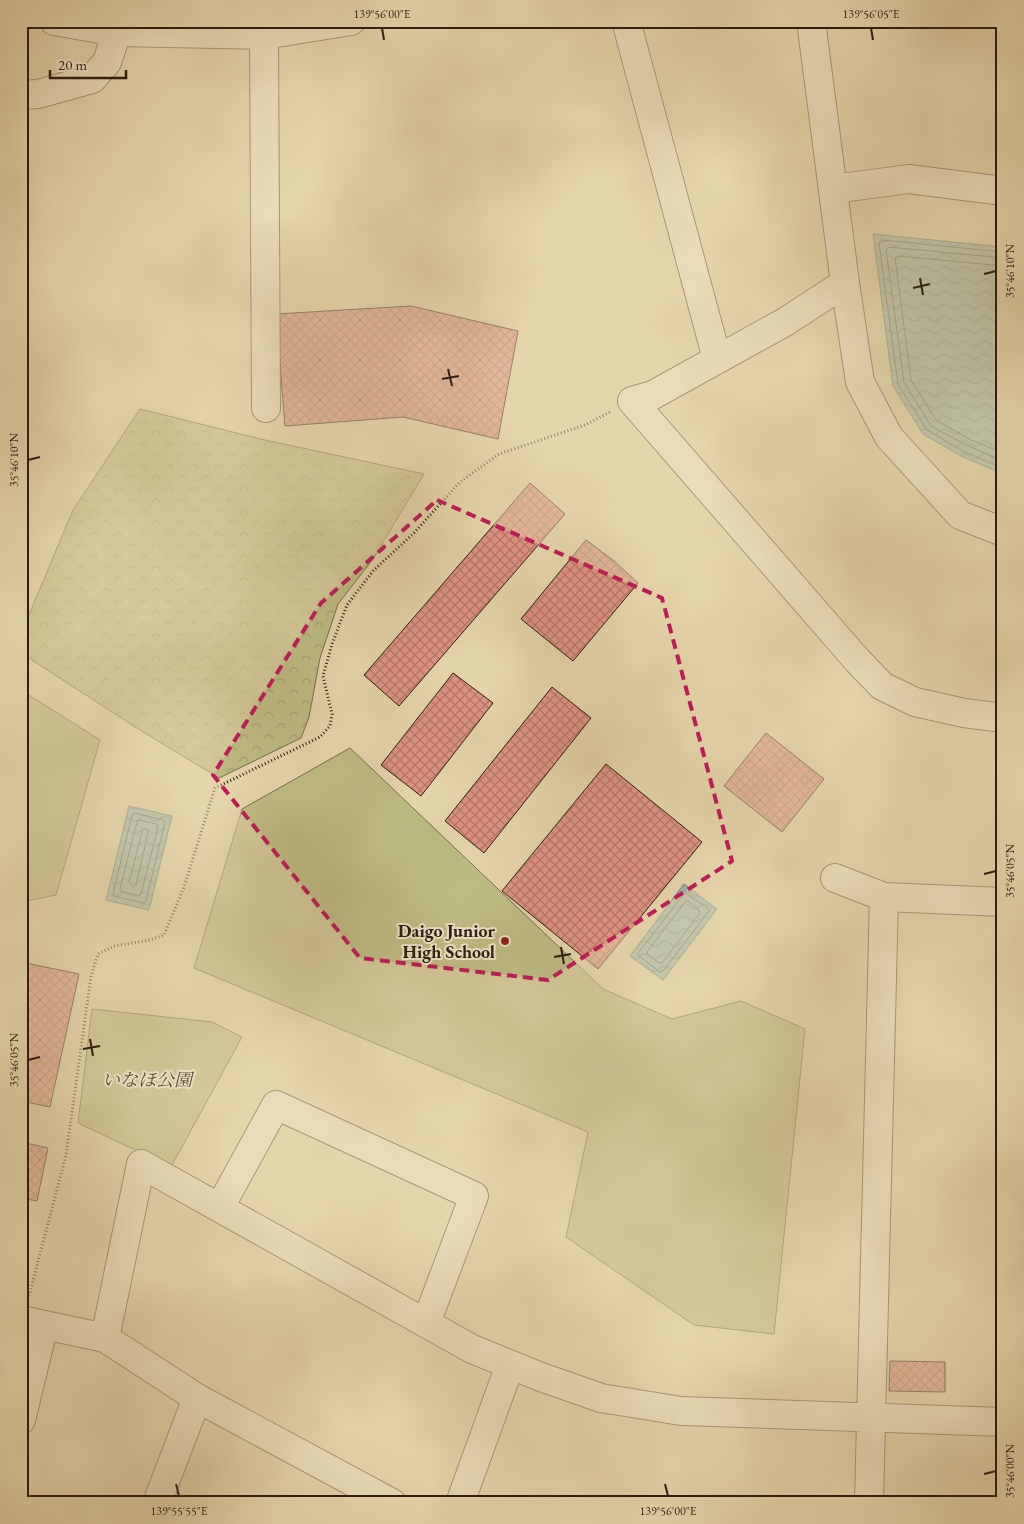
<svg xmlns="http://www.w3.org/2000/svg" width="1024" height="1524" font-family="'EB Garamond','Noto Serif JP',serif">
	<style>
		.green { fill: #bdbc83; stroke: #746c4b }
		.forest { fill: url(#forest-crowns); stroke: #746c4b }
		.water { fill: url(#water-waves); stroke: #6d7972 }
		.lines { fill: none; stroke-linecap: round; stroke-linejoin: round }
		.shore { stroke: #626a62; stroke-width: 1 }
		.building { fill: url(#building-cross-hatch); stroke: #2a1c13 }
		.minor-casing { stroke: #594a39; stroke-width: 30 }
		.tertiary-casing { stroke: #594a39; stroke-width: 30 }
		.path { stroke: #2a1c13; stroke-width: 3; stroke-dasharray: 1 2.5; stroke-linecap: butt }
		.minor { stroke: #eee4c8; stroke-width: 28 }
		.tertiary { stroke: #eee4c8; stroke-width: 28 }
		.marked { fill: none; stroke: #c2185b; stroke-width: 4; stroke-dasharray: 10 6; stroke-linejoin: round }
		.ticks { fill: none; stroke: #2a1c13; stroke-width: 2 }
		.poi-dot { fill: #8f2418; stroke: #eee4c8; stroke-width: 2 }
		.labels { text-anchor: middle; stroke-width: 4; stroke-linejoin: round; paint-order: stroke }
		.poi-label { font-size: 18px; font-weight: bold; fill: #2a1c13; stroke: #eee4c8; text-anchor: end }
		.park-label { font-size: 18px; font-style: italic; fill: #564c35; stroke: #eee4c8 }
		.neatline { fill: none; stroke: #2a1c13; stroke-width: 2 }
		.ticks-label { font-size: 12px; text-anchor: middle; fill: #2a1c13 }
	</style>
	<defs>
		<pattern id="forest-crowns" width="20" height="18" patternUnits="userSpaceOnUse" patternTransform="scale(1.25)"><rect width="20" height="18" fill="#bdbc83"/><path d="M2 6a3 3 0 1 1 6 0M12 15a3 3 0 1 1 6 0" fill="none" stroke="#a3a170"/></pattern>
		<pattern id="water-waves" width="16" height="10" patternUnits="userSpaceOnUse" patternTransform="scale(1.25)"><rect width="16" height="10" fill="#99b7b2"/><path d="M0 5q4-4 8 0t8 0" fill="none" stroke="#7d9490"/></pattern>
		<pattern id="building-cross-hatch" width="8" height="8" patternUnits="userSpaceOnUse" patternTransform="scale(1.25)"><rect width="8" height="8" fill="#e09384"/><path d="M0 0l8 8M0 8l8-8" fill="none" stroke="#b6776b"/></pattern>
	</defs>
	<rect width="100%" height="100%" fill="#e5d6ab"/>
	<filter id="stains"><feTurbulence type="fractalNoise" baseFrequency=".004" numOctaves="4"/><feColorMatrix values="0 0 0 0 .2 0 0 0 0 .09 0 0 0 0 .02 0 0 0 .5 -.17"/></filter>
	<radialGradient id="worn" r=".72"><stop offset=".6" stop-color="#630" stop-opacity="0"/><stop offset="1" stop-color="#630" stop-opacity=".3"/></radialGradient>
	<!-- green -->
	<path class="green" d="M21,690L100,740L56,895L21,902Z
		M350,748L603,989L672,1019L741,1001L805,1029L774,1334L694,1325L566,1237L588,1132L194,968L242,809Z
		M92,1009L212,1022L242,1037L171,1167L78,1123Z"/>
	<!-- forest -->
	<path class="forest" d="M140,409L265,440L424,474L373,559L338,604L320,658L309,717L301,738L219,778L140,730L21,653V613L28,617L73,510Z"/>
	<!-- water -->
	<path class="water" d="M873,234L1003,247V474L961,456L923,434L893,386Z
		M129,806L172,816L149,910L106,900Z
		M684,884L717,909L663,980L630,956Z"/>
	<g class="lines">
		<!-- shore -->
		<path class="shore" d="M1003,252L882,240L879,243L898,384L927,430L963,451L1003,468
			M1003,258L889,247L886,250L904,382L931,426L966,445L1003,461
			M1003,266L898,256L895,258L911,380L936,420L969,439L1003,453
			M135,813L163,820L165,822L146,901L144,903L114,896L113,894L132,815Z
			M139,820L156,824L158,827L141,894L139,896L122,892L120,889L137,822Z
			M144,829L147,830L148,833L136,885L133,887L129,883L142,831Z
			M685,893L708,908L709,911L663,971L660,972L639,956L638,954Z
			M688,901L699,910L700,913L662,963H659L648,955L647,952L685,902Z"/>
	</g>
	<!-- building -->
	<path class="building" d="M411,306L518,331L498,439L403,417L285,426L276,314Z
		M530,483L565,514L399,706L364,675Z
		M586,540L614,561L638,583L573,661L521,619Z
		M453,673L493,703L421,796L381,765Z
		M552,687L591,718L484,853L445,821Z
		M766,733L824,779L782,832L724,786Z
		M606,764L702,842L598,969L502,891Z
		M21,962L79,974L50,1107L21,1101Z
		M21,1142L48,1148L37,1201L21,1198Z
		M890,1361L945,1362V1392L889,1391Z"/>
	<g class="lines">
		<defs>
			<path id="minor" d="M626,21L717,359
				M811,21L845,283L785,322L653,395L632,401L857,660L882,686L915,702L964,713L1003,718
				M264,35L266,408
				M21,95L38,94L92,79L107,62L117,32
				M833,189L909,179L1003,191
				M845,283L860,382L889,437L960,515L1003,532
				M835,878L884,897L1003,902
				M220,1207L276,1105L474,1196L426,1323
				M21,1320L105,1338L197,1398L392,1503
				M105,1338L141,1164L472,1349L541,1377L601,1398L681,1411L1003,1422
				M21,1420L44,1325
				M157,1503L197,1398
				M460,1503L510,1365
				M869,1503L884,897"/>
			<path id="tertiary" d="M54,21L117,32L264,35L351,21"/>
		</defs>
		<!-- minor casing -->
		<use href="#minor" class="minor-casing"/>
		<!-- tertiary casing -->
		<use href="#tertiary" class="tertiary-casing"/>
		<!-- path -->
		<path class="path" d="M29,1296L66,1155L91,976L98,954L114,946L150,940L164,935L184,887L215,788L320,737L330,726L332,714L323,676L332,644L347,605L373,571L414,533L460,482L499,454L585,425L610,412"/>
		<!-- minor -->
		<use href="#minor" class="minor"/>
		<!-- tertiary -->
		<use href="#tertiary" class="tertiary"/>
	</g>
	<!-- marked area -->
	<path d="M0 0H1024V1524H0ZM437,500L662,598L732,861L548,980L360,958L213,775L321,603Z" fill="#e5d6ab" fill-opacity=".55" fill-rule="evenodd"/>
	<path class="marked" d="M437,500L662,598L732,861L548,980L360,958L213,775L321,603Z"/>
	<!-- ticks -->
	<path class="ticks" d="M382,28L384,40M871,28L873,40M984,274L996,271M920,278L923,295M913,288L930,284M448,369L452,386M442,379L459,376M28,460L40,457M984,874L996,871M561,947L564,964M554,957L571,954M90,1039L93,1056M83,1049L100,1046M28,1060L40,1057M984,1474L996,1471M176,1484L179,1496M665,1484L668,1496"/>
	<!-- markers -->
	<circle class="poi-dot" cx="505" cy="941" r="5"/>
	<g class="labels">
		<!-- poi labels -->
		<g class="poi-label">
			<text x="495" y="937">Daigo Junior<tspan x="495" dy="21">High School</tspan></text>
		</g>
		<!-- park labels -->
		<g class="park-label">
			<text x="147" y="1086">いなほ公園</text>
		</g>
	</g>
	<!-- margin -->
	<rect width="1024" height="1524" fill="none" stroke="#e5d6ab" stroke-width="55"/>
	<!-- scale -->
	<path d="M50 70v8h76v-8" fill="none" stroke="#2a1c13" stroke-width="2.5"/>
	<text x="58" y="70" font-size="15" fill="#2a1c13" stroke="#eee4c8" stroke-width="4" paint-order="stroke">20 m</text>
	<rect x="28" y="28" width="968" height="1468" class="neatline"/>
	<g class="ticks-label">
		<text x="382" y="18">139°56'00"E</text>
		<text x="871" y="18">139°56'05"E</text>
		<text transform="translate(1010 271) rotate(-90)" y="4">35°46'10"N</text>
		<text transform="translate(14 460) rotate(-90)" y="4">35°46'10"N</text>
		<text transform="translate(1010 871) rotate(-90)" y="4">35°46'05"N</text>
		<text transform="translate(14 1060) rotate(-90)" y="4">35°46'05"N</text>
		<text transform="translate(1010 1471) rotate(-90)" y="4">35°46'00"N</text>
		<text x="179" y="1515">139°55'55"E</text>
		<text x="668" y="1515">139°56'00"E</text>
	</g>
	<rect width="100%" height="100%" filter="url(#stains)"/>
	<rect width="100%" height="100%" fill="url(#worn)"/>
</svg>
